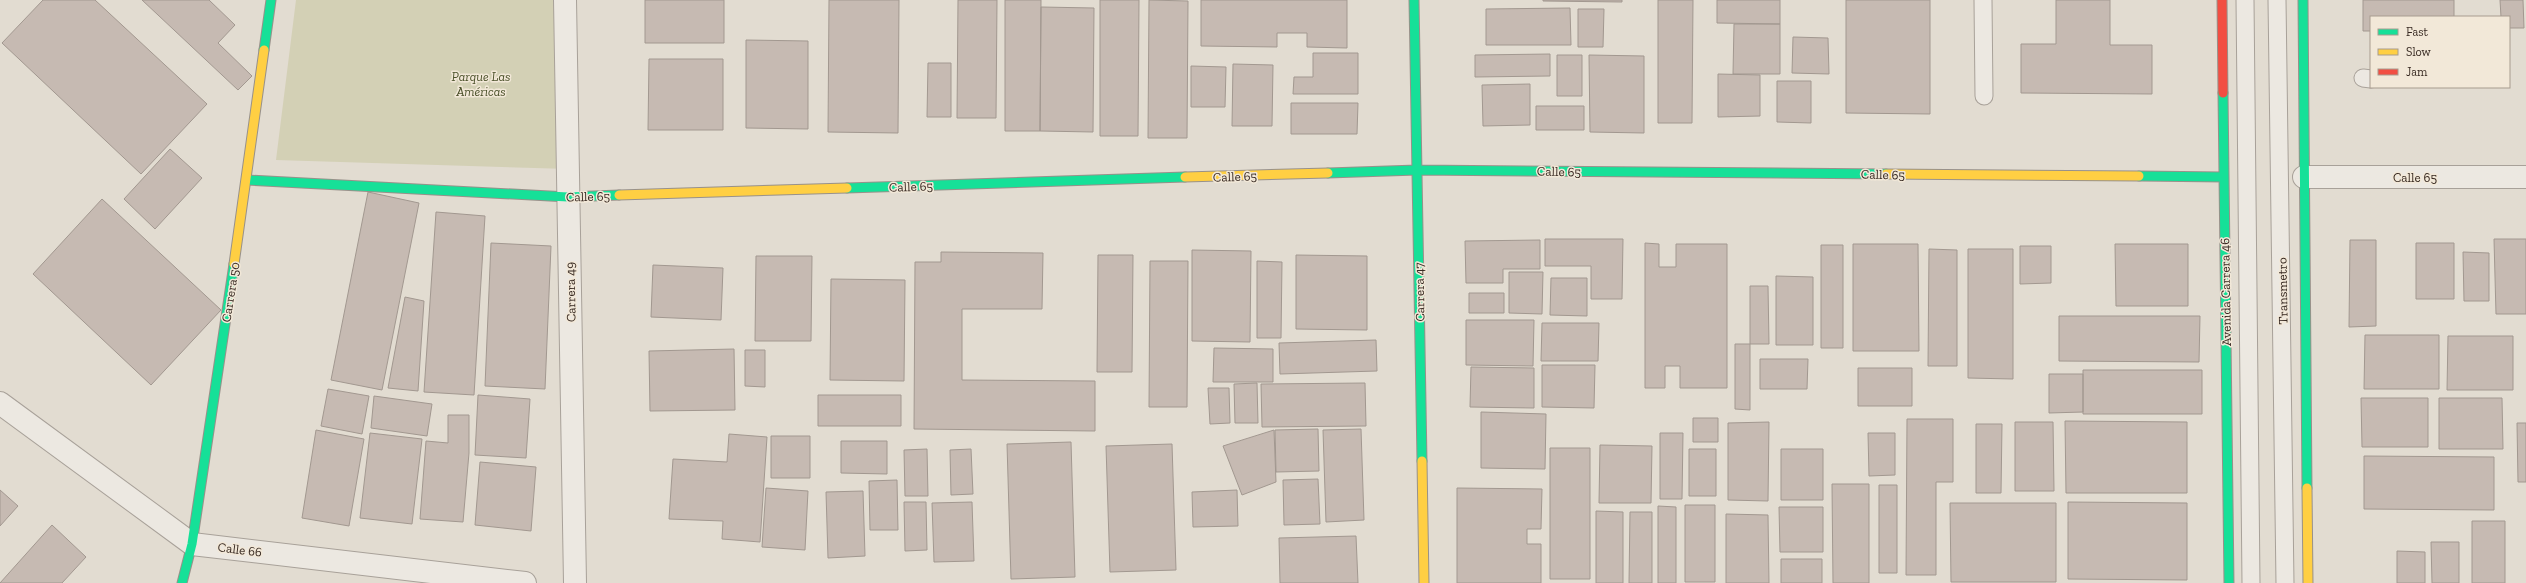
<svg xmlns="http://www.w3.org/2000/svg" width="2526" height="583" font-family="'Zilla Slab',serif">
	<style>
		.green { fill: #d3d0b5 }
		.building { fill: #c6bab2; stroke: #a29890 }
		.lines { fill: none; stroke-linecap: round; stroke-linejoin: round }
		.lane-casing { stroke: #a8a199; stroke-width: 19 }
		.street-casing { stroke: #a8a199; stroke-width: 24 }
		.fast-casing { stroke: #98918a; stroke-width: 11 }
		.slow-casing { stroke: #98918a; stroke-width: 11 }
		.jam-casing { stroke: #98918a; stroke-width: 11 }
		.lane { stroke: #ece8e1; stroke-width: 17 }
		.street { stroke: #ece8e1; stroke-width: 22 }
		.fast { stroke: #16e098; stroke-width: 9 }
		.slow { stroke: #ffcf43; stroke-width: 9 }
		.jam { stroke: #f24e42; stroke-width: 9 }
		.labels { text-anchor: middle; stroke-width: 3; stroke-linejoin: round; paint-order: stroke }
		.park-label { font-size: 13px; font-style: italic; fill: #4b512a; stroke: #f2e8d8 }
		.street-label { font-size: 13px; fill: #372921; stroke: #f2e8d8 }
	</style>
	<rect width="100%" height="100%" fill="#e2dcd1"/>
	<!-- green -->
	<path class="green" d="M296,0H559L569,169L276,160Z"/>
	<!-- building -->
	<path class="building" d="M43,0H95L207,104L141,174L2,43Z
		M142,0H209L235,25L218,43L252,76L238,90Z
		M645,0H724V43H645Z
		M829,0H899L898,133L828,132Z
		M958,0H997L996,118H957Z
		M1005,0H1041L1040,131H1005Z
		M1100,0H1139L1138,136H1100Z
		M1149,0L1188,1L1187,138H1148Z
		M1201,0H1347V48L1307,47V33H1277V47L1201,46Z
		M1543,0H1622V2L1543,1Z
		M1658,0H1693L1692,123H1658Z
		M1717,0H1780V24L1717,23Z
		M1846,0H1930V114L1846,113Z
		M2056,0H2110V45H2152V94L2021,93V44H2056Z
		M2363,0H2454V17H2371V31H2363Z
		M2500,0H2523L2524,28H2509V17H2501Z
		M1041,7L1094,8L1093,132L1040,131Z
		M1570,8L1571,45H1486V9Z
		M1578,9H1604L1603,47H1578Z
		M1734,24H1780V74H1733Z
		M1793,37L1828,38L1829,74L1792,73Z
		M746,40L808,41V129L746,128Z
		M1313,53H1358V94H1293L1294,77H1313Z
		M1550,54V76L1475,77V55Z
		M1557,55H1582V96H1557Z
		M1589,55L1644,56V133L1590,132Z
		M649,59H723V130H648Z
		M928,63H951V117H927Z
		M1233,64L1273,65L1272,126H1232Z
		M1191,66L1226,67L1225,107H1191Z
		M1718,74L1760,75V116L1718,117Z
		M1777,81H1811V123L1777,122Z
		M1530,84V125L1483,126L1482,85Z
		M1291,103H1358L1357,134H1291Z
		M1536,106H1584V130H1536Z
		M170,149L202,178L155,229L124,199Z
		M368,192L419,203L382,390L331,380Z
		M102,199L221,310L151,385L33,274Z
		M436,212L485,216L474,395L424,392Z
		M1545,239H1623L1622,299H1591V266H1545Z
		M2494,239H2526V314H2496Z
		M1540,240V269H1503V283H1466L1465,241Z
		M2350,240H2376V326L2349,327Z
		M491,243L551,246L545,389L485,386Z
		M1645,243L1659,244V267H1676V244H1727V388H1680V366H1665V388H1645Z
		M2416,243H2454V299H2416Z
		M1853,244H1918L1919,351H1853Z
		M2115,244H2188V306H2116Z
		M1821,245H1843V348H1821Z
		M2020,246H2051V283L2020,284Z
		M1929,249L1957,250V366H1928Z
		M1968,249H2013V379L1968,378Z
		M1192,250L1251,251L1250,342L1192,341Z
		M941,252L1043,253L1042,309H962V380L1095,381V431L914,429L915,262H941Z
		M2463,252L2489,253V301H2464Z
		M1098,255H1133L1132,372H1097Z
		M1296,255L1367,256V330L1296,329Z
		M756,256H812L811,341H755Z
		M1150,261H1188L1187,407H1149Z
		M1257,261L1282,262L1281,338H1257Z
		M653,265L723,268L721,320L651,317Z
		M1509,272H1543L1542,314L1509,313Z
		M1776,276L1813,277V345H1776Z
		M1551,278H1587V316L1550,315Z
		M831,279L905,280L904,381L830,380Z
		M1750,286H1768L1769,344H1750Z
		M1469,293H1504V313H1469Z
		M405,297L424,301L418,391L388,388Z
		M2059,316H2200L2199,362L2059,361Z
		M1466,320H1534L1533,366L1466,365Z
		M1542,323H1599L1598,361H1541Z
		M2365,335H2439V389H2364Z
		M2448,336H2513V390H2447Z
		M1376,340L1377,371L1280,374L1279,343Z
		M1735,344H1750V410L1735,409Z
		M1214,348L1273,349V382H1213Z
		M734,349L735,410L650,411L649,351Z
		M745,350H765V387L745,386Z
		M1760,359H1808L1807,389H1760Z
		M1542,365H1595L1594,408L1542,407Z
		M1471,367L1534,368V408L1470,407Z
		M1858,368H1912V406H1858Z
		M2083,370H2202V414H2083Z
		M2049,374H2083V412L2049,413Z
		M1257,383L1258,423H1235L1234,384Z
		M1365,383L1366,426L1262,427L1261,384Z
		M1208,388H1229L1230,423L1210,424Z
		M328,389L369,396L362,434L321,426Z
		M478,395L530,399L526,458L475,455Z
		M818,395H901V426H818Z
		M374,396L432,404L427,436L371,428Z
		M2361,398H2428V447H2362Z
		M2439,398H2502L2503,449H2439Z
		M1481,412L1546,414L1545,469L1481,468Z
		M448,415H469V453L463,522L420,519L426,441L448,443Z
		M1693,418H1718V442H1693Z
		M1907,419H1953V482H1936V575H1906Z
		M2065,421L2187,422V493H2066Z
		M1769,422L1768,501L1728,500V423Z
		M2015,422H2053L2054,491H2015Z
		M2517,423H2526V482H2518Z
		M1976,424H2002L2001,493H1976Z
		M1318,429L1319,471L1276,472L1275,430Z
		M1361,429L1364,520L1326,522L1323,430Z
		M316,430L364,439L349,526L302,518Z
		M1274,430L1276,482L1242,495L1223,446Z
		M370,433L422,439L412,524L360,518Z
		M1660,433H1683L1682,499H1660Z
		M1868,433H1895V475L1869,476Z
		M729,434L767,437L760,542L722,539L723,521L669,519L673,459L727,462Z
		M771,436H810V478H771Z
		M841,441H887V474L841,473Z
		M1071,442L1075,577L1011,579L1007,444Z
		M1172,444L1176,570L1110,572L1106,446Z
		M1600,445L1652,446L1651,503H1599Z
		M1550,448H1590V579H1550Z
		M927,449L928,496H905L904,450Z
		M971,449L973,494L951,495L950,450Z
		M1689,449H1716V496H1689Z
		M1781,449H1823V500H1781Z
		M2364,456L2494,457V510L2364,509Z
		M480,462L536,467L531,531L475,525Z
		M1318,479L1320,524L1284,525L1283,480Z
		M897,480L898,530H870L869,481Z
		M1832,484H1869V583H1833Z
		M1879,485H1897V573H1879Z
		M766,488L808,491L805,550L762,547Z
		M1457,488L1542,489L1541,529H1527V544H1541V583H1457Z
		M0,490L18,506L0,526Z
		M1237,490L1238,526L1193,527L1192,492Z
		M863,491L865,556L828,558L826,492Z
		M904,502H926L927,550L905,551Z
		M972,502L974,561L934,562L932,503Z
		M2068,502L2187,503V580L2068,579Z
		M1950,503H2056V582H1951Z
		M1685,505H1715V582H1685Z
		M1658,506L1676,507V583H1658Z
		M1779,507H1823V552H1780Z
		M1596,511L1623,512V583H1596Z
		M1630,512H1652V583H1629Z
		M1726,514L1768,515L1769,583H1726Z
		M2472,521H2505V583H2472Z
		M52,525L86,557L62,583H0Z
		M1356,536L1358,583H1280L1279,538Z
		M2431,542H2459V583H2432Z
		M2397,551L2425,552V583H2397Z
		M1781,559H1822V583H1781Z"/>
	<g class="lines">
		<defs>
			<path id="lane" d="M1983,0L1984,96
				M2245,0L2251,583
				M2277,0L2285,583
				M2363,78L2371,79"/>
			<path id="street" d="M565,0L575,583
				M2304,177H2526
				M0,403L192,544L525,583"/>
			<path id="fast" d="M1414,0L1422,461
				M2303,0L2307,488
				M264,50L271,0
				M2223,93L2229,583
				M1328,173L1417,170L1886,174
				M2139,176L2224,177
				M247,180L568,197L619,195
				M847,188L1185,177
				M182,583L192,544L234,264"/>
			<path id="slow" d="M1886,174L2139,176
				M1185,177L1328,173
				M619,195L847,188
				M234,264L264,50
				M1422,461L1424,583
				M2307,488L2308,583"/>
			<path id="jam" d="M2222,0L2223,93"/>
		</defs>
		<!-- lane casing -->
		<use href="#lane" class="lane-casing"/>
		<!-- street casing -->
		<use href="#street" class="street-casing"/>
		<!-- fast casing -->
		<use href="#fast" class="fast-casing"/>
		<!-- slow casing -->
		<use href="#slow" class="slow-casing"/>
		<!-- jam casing -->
		<use href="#jam" class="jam-casing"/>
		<!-- lane -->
		<use href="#lane" class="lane"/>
		<!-- street -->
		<use href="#street" class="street"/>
		<!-- fast -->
		<use href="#fast" class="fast"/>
		<!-- slow -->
		<use href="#slow" class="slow"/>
		<!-- jam -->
		<use href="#jam" class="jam"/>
	</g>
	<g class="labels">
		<!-- park labels -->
		<g class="park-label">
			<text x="481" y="81">Parque Las<tspan x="481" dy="15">Américas</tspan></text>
		</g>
		<!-- street labels -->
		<g class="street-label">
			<text transform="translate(1559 171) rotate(1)" y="5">Calle 65</text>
			<text transform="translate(1883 174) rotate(1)" y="5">Calle 65</text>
			<text transform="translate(1235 176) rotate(-2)" y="5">Calle 65</text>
			<text x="2415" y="182">Calle 65</text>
			<text transform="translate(911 186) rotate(-2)" y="5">Calle 65</text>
			<text transform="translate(588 196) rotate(-1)" y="5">Calle 65</text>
			<text transform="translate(2282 291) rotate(-91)" y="5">Transmetro</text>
			<text transform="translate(230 292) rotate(-81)" y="5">Carrera 50</text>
			<text transform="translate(570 292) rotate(-91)" y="5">Carrera 49</text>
			<text transform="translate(1419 292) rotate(-91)" y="5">Carrera 47</text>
			<text transform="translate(2225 292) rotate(-91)" y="5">Avenida Carrera 46</text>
			<text transform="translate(240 549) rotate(7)" y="5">Calle 66</text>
		</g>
	</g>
	<!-- legend -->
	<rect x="2370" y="16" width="140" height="72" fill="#f2e8d8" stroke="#a79c8f"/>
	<rect x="2378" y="29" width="20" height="6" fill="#16e098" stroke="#a79c8f"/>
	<text x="2406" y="36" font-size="12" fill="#372921">Fast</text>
	<rect x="2378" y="49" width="20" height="6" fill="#ffcf43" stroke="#a79c8f"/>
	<text x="2406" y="56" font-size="12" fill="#372921">Slow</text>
	<rect x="2378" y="69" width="20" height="6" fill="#f24e42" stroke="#a79c8f"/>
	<text x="2406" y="76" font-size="12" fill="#372921">Jam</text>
</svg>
